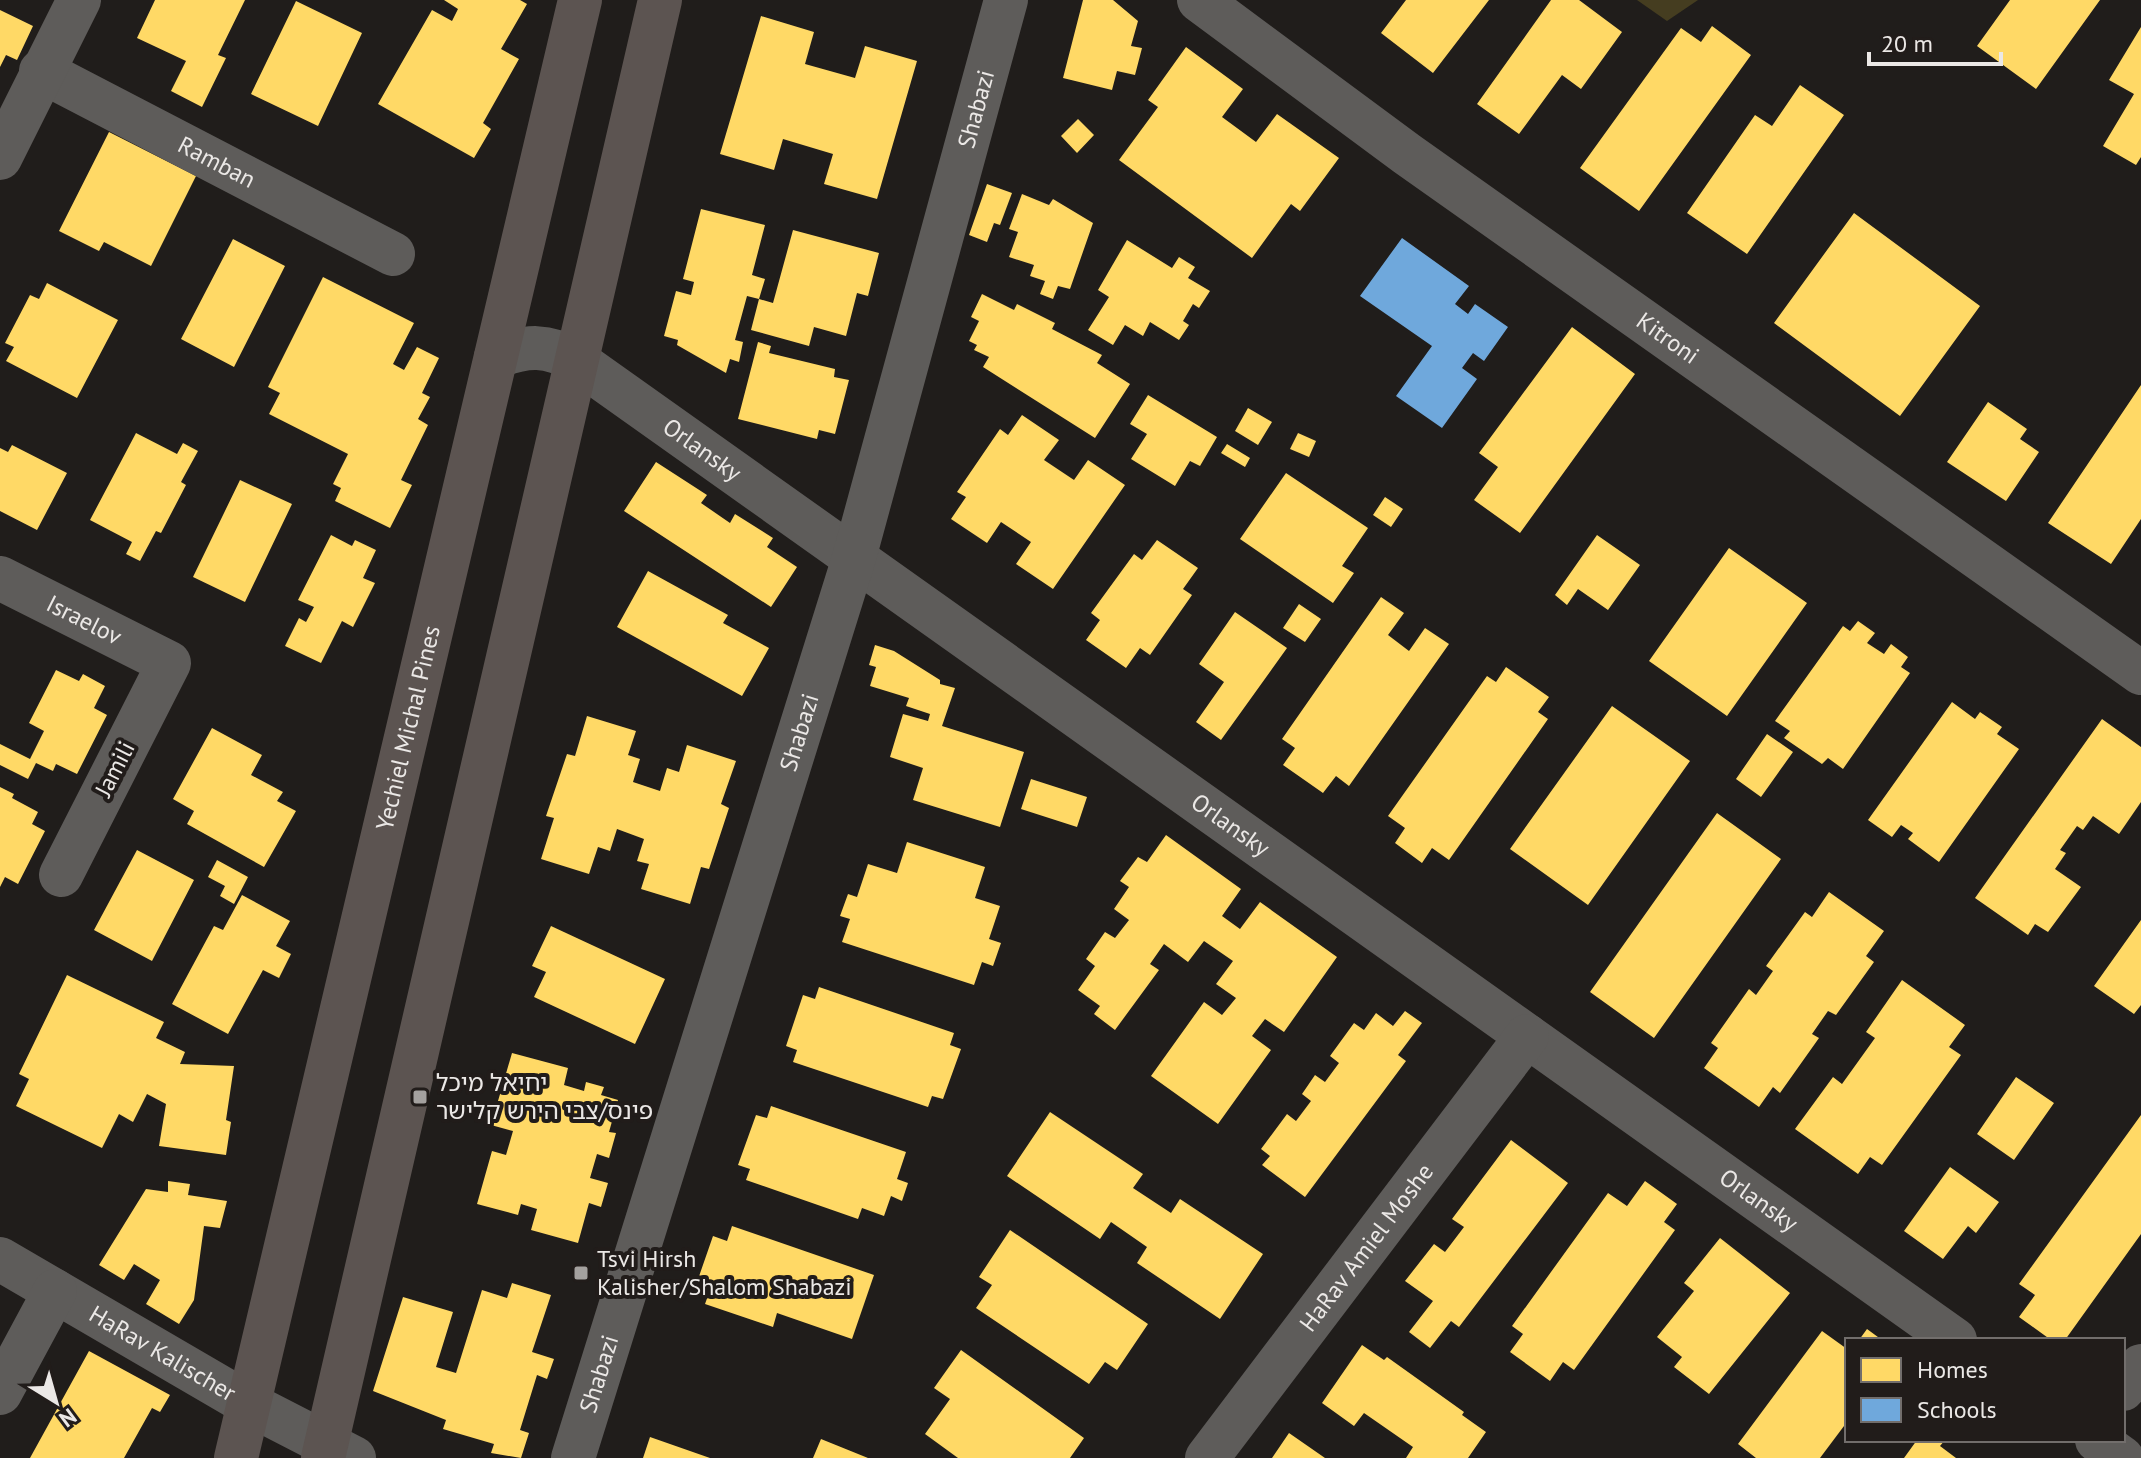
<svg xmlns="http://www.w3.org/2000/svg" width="2141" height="1458" font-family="'PT Sans','Noto Sans Hebrew',sans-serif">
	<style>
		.green { fill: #453d20 }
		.homes { fill: #ffd966 }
		.schools { fill: #6fa8dc }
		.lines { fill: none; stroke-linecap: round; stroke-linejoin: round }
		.minor { stroke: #5e5c5a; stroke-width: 44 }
		.major { stroke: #5c5451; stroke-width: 44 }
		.poi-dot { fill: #a4a19f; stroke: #211c1a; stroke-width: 3 }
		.labels { text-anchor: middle; stroke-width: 8; stroke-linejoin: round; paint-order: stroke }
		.street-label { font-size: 24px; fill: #ebe8e6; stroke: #211c1a }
		.poi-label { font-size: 24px; fill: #ebe8e6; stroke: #211c1a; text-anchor: start }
	</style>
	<rect width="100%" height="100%" fill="#201d1b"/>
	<!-- green -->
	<path class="green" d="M1637,0H1698L1667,21Z"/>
	<!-- homes -->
	<path class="homes" d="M155,0H245L218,55L226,58L202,107L171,91L186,61L137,38Z
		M444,0H520L527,4L501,49L519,59L483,123L491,129L474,158L378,104L432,10L452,21L458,9Z
		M1083,0H1113L1138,21L1131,46L1142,48L1135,75L1117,71L1112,90L1063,78Z
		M1406,0H1489L1433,73L1381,33Z
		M1551,0H1579L1622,32L1581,89L1562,75L1519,134L1477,104Z
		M2010,0H2100L2036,89L1977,46Z
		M296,1L362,33L318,126L251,94Z
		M0,10L33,26L17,60L6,55L0,67Z
		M761,16L814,32L805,64L855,78L865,46L917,61L877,199L824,184L833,154L783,139L774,170L720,154Z
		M1712,26L1751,55L1639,211L1580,168L1681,28L1701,42Z
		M2141,27V157L2136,165L2103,146L2134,94L2109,80Z
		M1186,47L1243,89L1222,117L1256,142L1277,114L1339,158L1300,211L1291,204L1252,258L1119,160L1158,107L1148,100Z
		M1800,85L1844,115L1747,254L1687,213L1755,115L1772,126Z
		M1078,119L1094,135L1077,153L1061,136Z
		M109,132L196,176L151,266L104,242L99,251L59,231Z
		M987,184L1012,193L1000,225L994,223L987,242L969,235Z
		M1022,194L1049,205L1053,199L1093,223L1070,289L1058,286L1053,299L1040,294L1045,281L1030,276L1034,265L1009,257L1018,232L1009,229Z
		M701,209L765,225L752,275L765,279L759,299L773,303L793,230L879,253L868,296L857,293L846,336L814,327L809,346L751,330L759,299L747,296L735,340L743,342L739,362L730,359L726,373L677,345L678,340L664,336L676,291L691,295L694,282L683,279Z
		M1854,213L1980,306L1900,416L1774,323Z
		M233,239L285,266L234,367L181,339Z
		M1127,240L1172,268L1179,257L1195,267L1188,278L1210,291L1199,308L1193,304L1183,321L1189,325L1179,340L1150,322L1143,336L1125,325L1113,345L1088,330L1109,297L1098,290Z
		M323,277L414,323L393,364L404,370L417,347L439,358L422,393L430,397L418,419L428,425L401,480L412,485L390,528L335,501L341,488L333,484L348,454L269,414L280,393L268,387Z
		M47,283L118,320L77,398L6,361L14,347L5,343L30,295L39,299Z
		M982,294L1014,310L1017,304L1055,323L1052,329L1102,355L1097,363L1130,384L1095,438L983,367L989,357L974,350L977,345L969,341L979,321L971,317Z
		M1572,327L1635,374L1520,533L1474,500L1498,467L1479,453Z
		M758,342L771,346L769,353L835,369L834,377L849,380L835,434L819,430L817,439L738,419Z
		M2141,385V519L2111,564L2048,523Z
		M1148,395L1217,437L1200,466L1190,461L1175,486L1131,459L1147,434L1130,424Z
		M1988,402L2027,429L2020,439L2039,452L2006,501L1947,462Z
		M1248,408L1272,422L1258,445L1235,431Z
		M1022,415L1059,440L1044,460L1074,480L1088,460L1125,485L1053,589L1016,564L1031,542L1001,522L987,543L951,519L966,497L957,492L1000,429L1008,435Z
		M136,433L177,454L183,443L198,451L181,482L186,485L161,533L156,531L140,561L126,554L132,542L90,520Z
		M1298,433L1316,441L1309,457L1290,449Z
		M1227,444L1250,458L1245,467L1221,453Z
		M12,445L67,473L37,530L0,511V448L8,452Z
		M656,462L707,495L701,503L730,523L735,514L773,538L767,547L797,567L771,607L624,511Z
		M1286,473L1368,528L1342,566L1354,573L1333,603L1240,539Z
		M240,480L292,504L245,602L193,577Z
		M1385,497L1403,509L1391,527L1373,515Z
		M331,535L352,546L355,540L376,550L363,578L375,583L353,627L342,621L321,663L285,646L299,618L306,622L314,607L298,600Z
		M1597,535L1640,565L1608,610L1578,589L1567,605L1555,595Z
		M1157,540L1198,568L1183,589L1192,595L1150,655L1140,648L1126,668L1086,640L1100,620L1091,613L1134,554L1142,560Z
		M1729,548L1807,603L1727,716L1649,661Z
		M648,571L728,615L723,623L769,648L742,696L617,627Z
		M1381,597L1404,613L1388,635L1409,651L1425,628L1449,644L1349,786L1336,776L1323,793L1283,765L1295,748L1282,739Z
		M1299,604L1321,619L1305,642L1283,628Z
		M1235,612L1287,648L1221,740L1196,722L1224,682L1199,664Z
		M1858,621L1875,633L1867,643L1884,654L1891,644L1908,657L1901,667L1910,673L1843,769L1828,758L1822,764L1784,738L1790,731L1775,721L1843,626L1850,631Z
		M875,645L894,651L940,680V684L955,688L942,726L1024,752L1000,827L913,800L923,768L890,757L903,714L928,721L930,714L906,706L909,698L870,686L876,667L869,665Z
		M1506,667L1549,697L1538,712L1548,719L1449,860L1432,848L1422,863L1395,843L1405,828L1388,816L1487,676L1496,682Z
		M56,670L79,681L83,674L105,686L94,708L107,715L77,774L56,764L53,771L36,763L28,779L0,765V744L30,759L44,731L29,723Z
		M1952,702L1975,719L1980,712L2002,727L1997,734L2019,749L1939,862L1908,839L1913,833L1901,825L1892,837L1868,820Z
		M1612,706L1690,761L1588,905L1510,849Z
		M587,716L636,731L628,755L640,759L633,782L660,791L667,768L679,772L687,745L736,761L721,804L729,808L709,869L701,867L690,904L641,889L649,864L637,861L644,839L617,829L610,851L598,847L589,874L541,859L554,818L546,816L567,754L575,756Z
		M2102,719L2141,747V802L2119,834L2093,816L2083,830L2077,826L2060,850L2066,853L2055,869L2081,887L2048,932L2035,924L2028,935L1975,898Z
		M212,728L262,755L251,775L283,792L277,801L296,811L264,867L187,824L194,811L173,799Z
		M1767,734L1793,752L1761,797L1736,779Z
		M1031,779L1087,797L1077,827L1021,809Z
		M0,787L14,794L12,798L38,812L32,824L45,831L18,884L5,877L0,887Z
		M1717,813L1781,859L1654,1038L1590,992Z
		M1166,835L1241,889L1222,916L1240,929L1260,902L1337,957L1284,1032L1265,1019L1252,1036L1271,1050L1218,1124L1151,1076L1204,1002L1222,1015L1236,998L1216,984L1233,961L1204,941L1188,962L1164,944L1150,964L1159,970L1115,1030L1094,1014L1100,1006L1078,990L1095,966L1086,959L1105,932L1115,938L1129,920L1114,909L1129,887L1120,881L1138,857L1147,862Z
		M907,842L985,867L975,898L1000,906L989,939L1001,943L993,966L982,962L974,985L842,942L850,919L840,916L848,894L857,897L868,864L897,873Z
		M137,850L194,880L152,961L94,930Z
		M217,860L248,877L234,904L220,896L225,886L208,877Z
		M1829,892L1884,931L1866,956L1874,962L1836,1015L1828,1011L1812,1034L1819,1038L1780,1093L1773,1087L1759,1107L1704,1068L1718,1048L1711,1043L1749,989L1756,995L1773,971L1766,966L1805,912L1812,917Z
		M242,895L290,921L276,946L291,954L279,978L263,970L228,1034L172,1004L214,926L223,930Z
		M2141,920V1005L2134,1014L2094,986Z
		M551,926L665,979L635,1044L534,997L546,972L532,966Z
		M67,975L164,1022L156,1038L185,1052L180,1064L234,1066L226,1120L231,1122L226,1155L159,1146L166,1104L147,1094L133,1122L119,1114L102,1148L16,1106L29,1079L19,1074Z
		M1902,980L1965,1025L1949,1047L1961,1055L1882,1165L1870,1157L1858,1174L1795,1129L1833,1077L1842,1084L1875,1038L1866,1032Z
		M819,987L954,1033L950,1045L961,1049L943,1099L932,1096L928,1107L793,1062L797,1050L786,1046L803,995L815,999Z
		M1405,1011L1422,1023L1398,1055L1406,1061L1305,1197L1262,1165L1270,1156L1261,1149L1287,1114L1296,1121L1311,1101L1302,1094L1315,1075L1325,1082L1339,1063L1330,1056L1354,1023L1364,1030L1376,1013L1393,1026Z
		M512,1053L568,1068L564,1085L584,1091L586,1082L604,1087L601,1095L618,1100L609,1132L616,1133L609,1158L597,1154L590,1178L608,1183L601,1207L589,1203L578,1243L531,1230L537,1209L521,1204L518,1215L477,1204L492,1151L506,1155L513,1131L491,1125Z
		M2016,1077L2054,1103L2014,1160L1977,1134Z
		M771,1106L906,1152L897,1179L908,1183L902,1201L891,1196L884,1216L862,1208L858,1219L746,1180L750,1169L738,1165L756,1115L767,1118Z
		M1050,1112L1143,1174L1133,1188L1171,1213L1180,1199L1263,1254L1220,1319L1137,1263L1147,1247L1111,1222L1100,1239L1007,1176Z
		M2141,1115V1234L2065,1340H2051L2019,1317L2035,1295L2019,1284Z
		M1511,1140L1568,1183L1459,1327L1451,1321L1430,1348L1409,1332L1433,1301L1405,1281L1434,1244L1445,1252L1464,1227L1452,1219Z
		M1950,1167L1999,1202L1976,1233L1968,1226L1943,1259L1904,1231Z
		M168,1181L190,1184L188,1195L227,1201L220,1228L204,1226L194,1300L179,1324L146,1304L160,1280L134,1264L124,1280L99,1265L146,1189L168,1192Z
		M1645,1181L1677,1204L1664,1222L1675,1230L1574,1370L1563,1362L1550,1381L1510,1352L1523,1334L1512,1326L1608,1193L1627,1206Z
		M732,1226L874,1275L852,1339L777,1313L773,1327L705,1304L710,1290L696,1285L713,1236L727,1241Z
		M1010,1230L1148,1324L1117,1370L1105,1362L1089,1384L976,1308L992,1285L979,1277Z
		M1720,1238L1790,1293L1709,1394L1674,1367L1682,1357L1657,1337L1694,1291L1684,1283Z
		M512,1283L551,1295L532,1352L554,1359L547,1379L537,1375L520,1430L529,1433L521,1458L491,1453L494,1444L443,1429L446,1420L373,1391L403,1297L453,1312L436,1367L456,1373L482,1290L507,1298Z
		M1867,1329L1882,1340H1859Z
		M1822,1331L1847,1349V1422L1820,1458H1756L1738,1444Z
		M1362,1345L1384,1360L1387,1357L1464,1412L1462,1415L1486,1432L1468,1458H1406L1413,1447L1364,1413L1354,1426L1322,1403Z
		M961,1350L1084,1438L1070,1458H958L925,1434L950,1399L934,1388Z
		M89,1351L170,1395L160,1412L152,1408L124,1458H30Z
		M1289,1433L1325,1458H1272Z
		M650,1437L710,1458H643Z
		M821,1439L868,1458H813Z
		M1917,1440H1945L1940,1446L1956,1458H1904Z"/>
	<!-- schools -->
	<path class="schools" d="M1402,238L1469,286L1455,304L1468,314L1475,304L1508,327L1484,361L1473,353L1462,368L1477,379L1442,428L1396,396L1432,346L1360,296Z"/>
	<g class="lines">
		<!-- minor -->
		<g class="minor">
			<path id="s1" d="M1199,0L1407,154L2141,673"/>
			<path id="s2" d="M41,71L393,254"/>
			<path d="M0,158L79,0"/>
			<path id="s3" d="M496,357C527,345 547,344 577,361L1955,1340"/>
			<path id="s4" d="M0,578L169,663L61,875"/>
			<path id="s5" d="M0,1259L247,1403L354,1458"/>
			<path d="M2123,1389L2141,1366"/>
			<path d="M0,1393L55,1291"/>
			<path d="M2097,1440L2122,1458"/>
			<path id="s6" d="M573,1458L854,558L1006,0"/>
			<path id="s7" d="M1207,1458L1527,1036"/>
		</g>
		<!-- major -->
		<g class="major">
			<path id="s8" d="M236,1458L580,0"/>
			<path d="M323,1458L660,0"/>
		</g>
	</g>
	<!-- markers -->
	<g class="poi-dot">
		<rect x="412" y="1089" width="16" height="16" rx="4"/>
		<rect x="573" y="1265" width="16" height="16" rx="4"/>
	</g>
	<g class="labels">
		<!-- street labels -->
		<g class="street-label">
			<text dy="8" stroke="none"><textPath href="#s6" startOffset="1408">Shabazi</textPath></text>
			<text dy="8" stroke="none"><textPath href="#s2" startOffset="198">Ramban</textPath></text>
			<text dy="8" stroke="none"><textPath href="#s1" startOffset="578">Kitroni</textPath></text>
			<text dy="8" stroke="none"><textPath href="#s3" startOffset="238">Orlansky</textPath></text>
			<text dy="8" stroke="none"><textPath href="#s4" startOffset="94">Israelov</textPath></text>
			<text dy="8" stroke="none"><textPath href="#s8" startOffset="750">Yechiel Michal Pines</textPath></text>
			<text dy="8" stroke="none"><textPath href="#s6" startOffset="760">Shabazi</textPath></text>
			<text transform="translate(115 769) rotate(-63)" y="8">Jamili</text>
			<text dy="8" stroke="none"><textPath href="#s3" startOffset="886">Orlansky</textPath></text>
			<text dy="8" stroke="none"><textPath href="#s3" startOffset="1534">Orlansky</textPath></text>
			<text dy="8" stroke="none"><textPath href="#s7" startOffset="264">HaRav Amiel Moshe</textPath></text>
			<text dy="8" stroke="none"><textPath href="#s5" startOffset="188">HaRav Kalischer</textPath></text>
			<text dy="8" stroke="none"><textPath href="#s6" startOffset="88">Shabazi</textPath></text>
		</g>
		<!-- poi labels -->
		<g class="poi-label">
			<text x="436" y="1091">יחיאל מיכל<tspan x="436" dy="28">פינס/צבי הירש קלישר</tspan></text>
			<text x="597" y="1267">Tsvi Hirsh<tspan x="597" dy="28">Kalisher/Shalom Shabazi</tspan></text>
		</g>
	</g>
	<!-- legend -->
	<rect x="1845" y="1338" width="280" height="104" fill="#211c1a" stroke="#726e6c" stroke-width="2"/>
	<rect x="1861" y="1358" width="40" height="24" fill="#ffd966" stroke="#726e6c" stroke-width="2"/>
	<text x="1917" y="1378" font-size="24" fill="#ebe8e6">Homes</text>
	<rect x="1861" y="1398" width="40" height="24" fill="#6fa8dc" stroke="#726e6c" stroke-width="2"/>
	<text x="1917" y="1418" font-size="24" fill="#ebe8e6">Schools</text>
	<!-- north arrow -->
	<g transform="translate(56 1402) rotate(143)" stroke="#211c1a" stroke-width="6" paint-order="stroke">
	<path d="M0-6L14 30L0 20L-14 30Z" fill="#ebe8e6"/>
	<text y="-12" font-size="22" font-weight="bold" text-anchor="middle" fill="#ebe8e6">N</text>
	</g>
	<!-- scale -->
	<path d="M1869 52v12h132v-12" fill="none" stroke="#ebe8e6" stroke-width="4"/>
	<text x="1881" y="52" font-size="24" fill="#ebe8e6" stroke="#211c1a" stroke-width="6" paint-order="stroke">20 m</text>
</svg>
